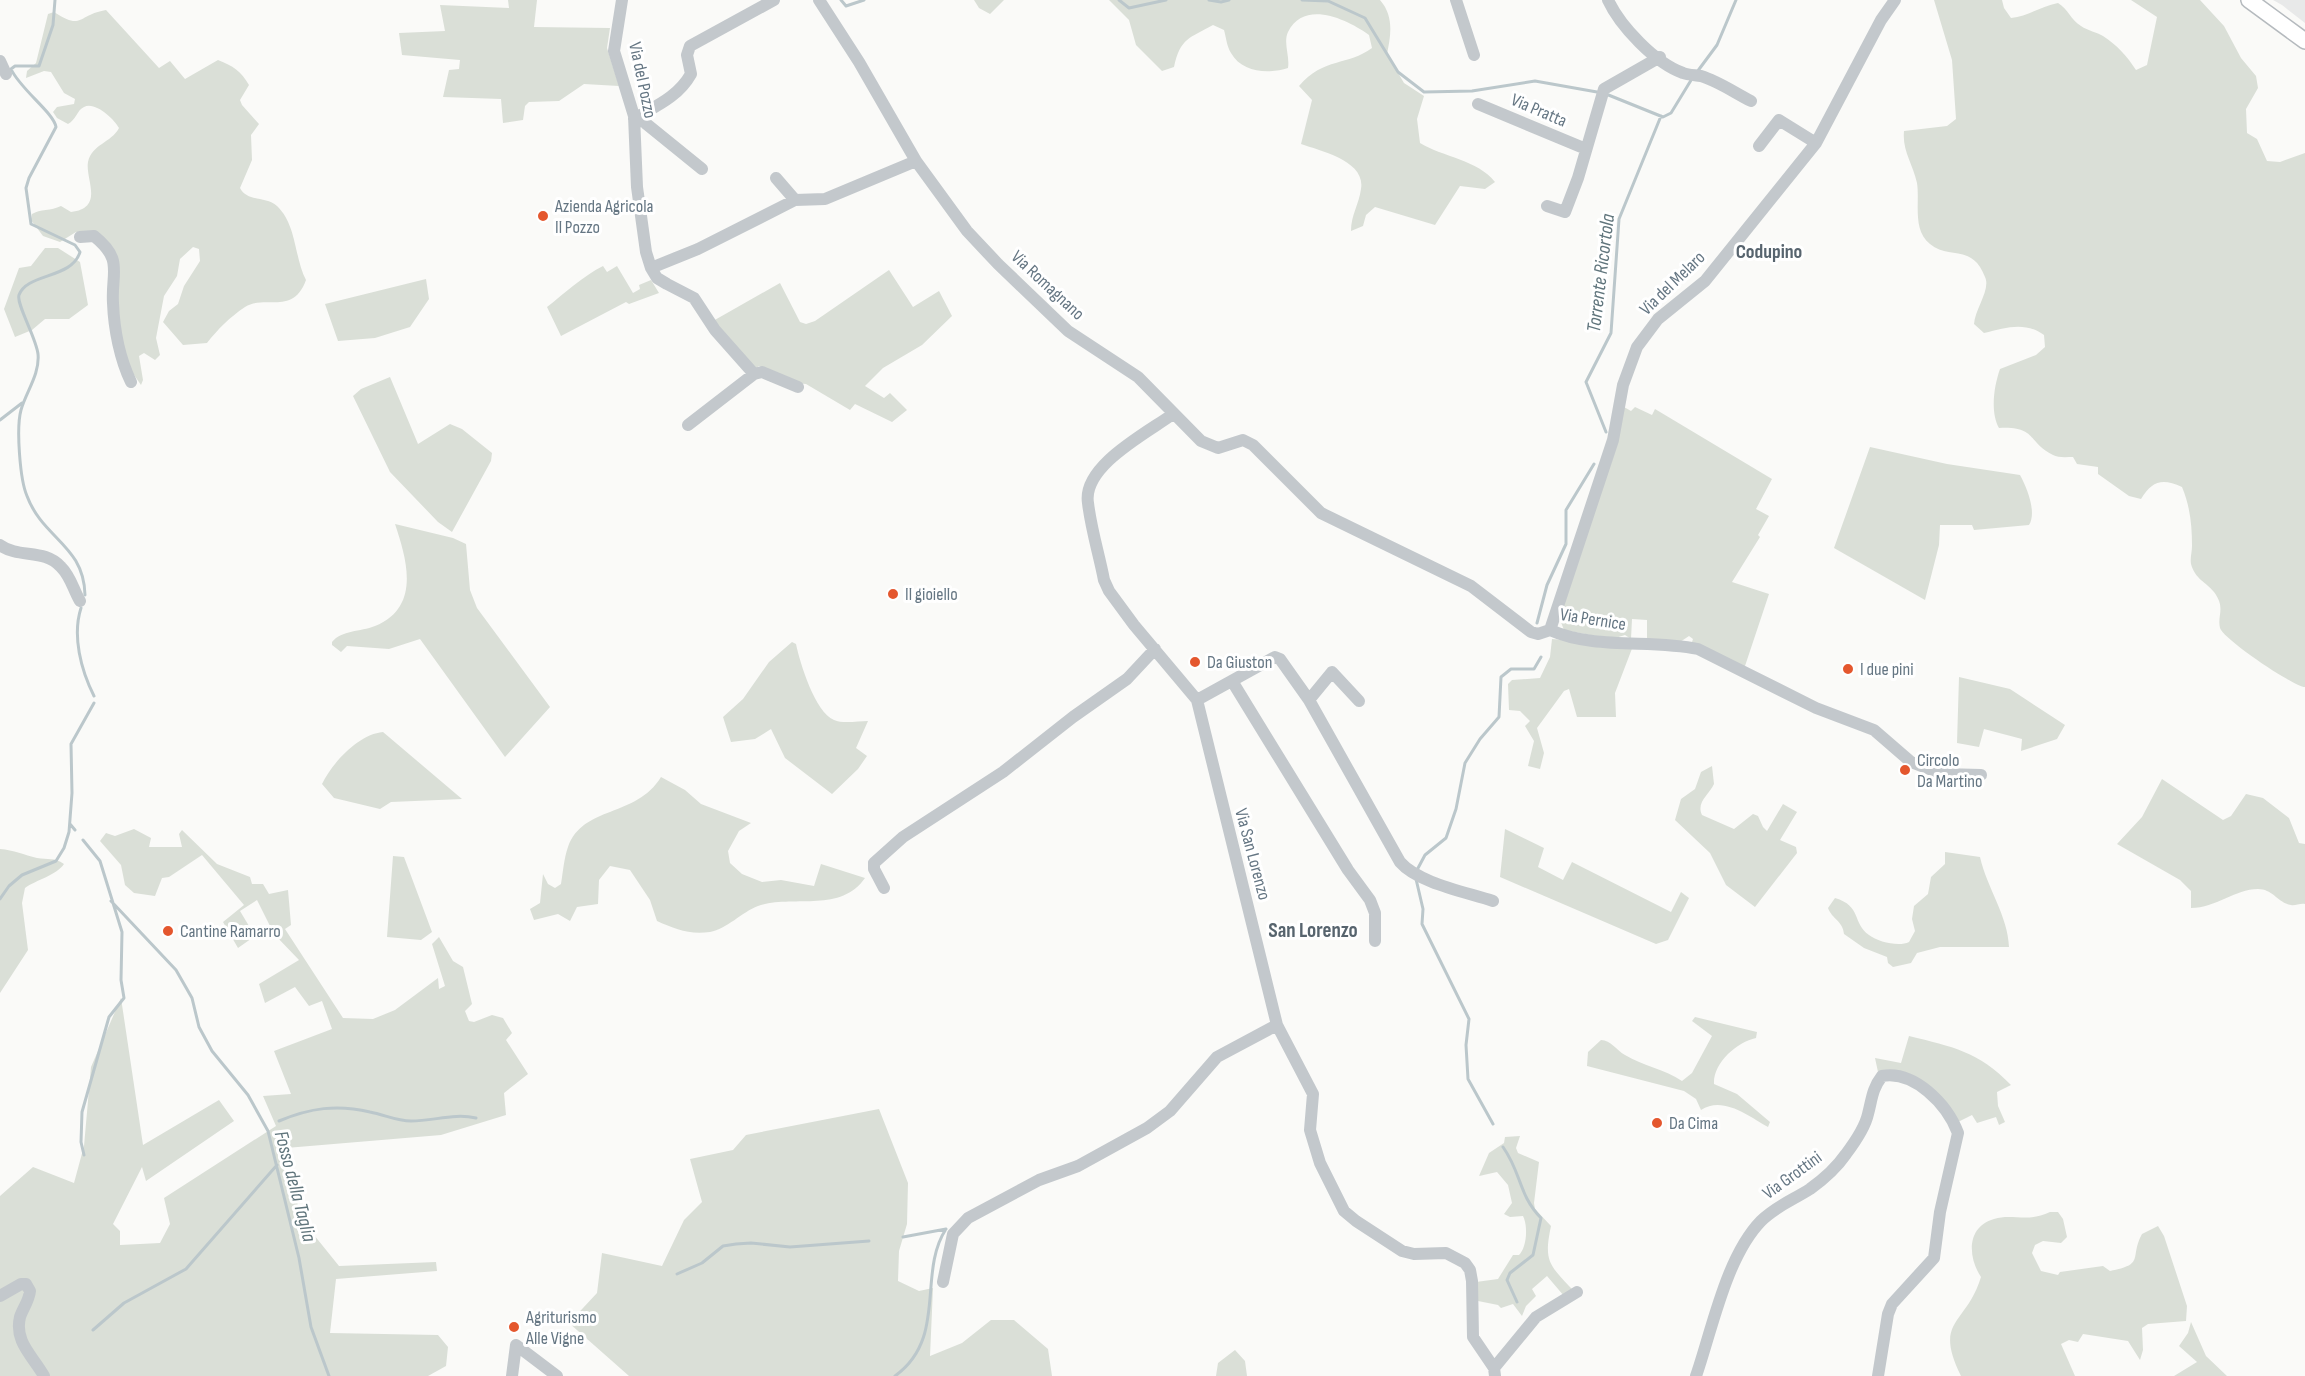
<svg xmlns="http://www.w3.org/2000/svg" width="2305" height="1376" font-family="'Sofia Sans Condensed',sans-serif">
	<style>
		.built { fill: #e8e9e9 }
		.green { fill: #dadfd7 }
		.lines { fill: none; stroke-linecap: round; stroke-linejoin: round }
		.stream { stroke: #bbc7cb; stroke-width: 3 }
		.major-casing { stroke: #b5babe; stroke-width: 18 }
		.minor { stroke: #c3c8cc; stroke-width: 12 }
		.major { stroke: #fff; stroke-width: 15 }
		.poi-dot { fill: #e4572e; stroke: #fff; stroke-width: 2 }
		.labels { text-anchor: middle; stroke-width: 6; stroke-linejoin: round; paint-order: stroke }
		.street-label { font-size: 18px; fill: #657683; stroke: #fff }
		.poi-label { font-size: 18px; fill: #657683; stroke: #fff; text-anchor: start }
		.neighbourhood-label { font-size: 20px; font-weight: bold; fill: #57646e; stroke: #fff }
		.water-label { font-size: 20px; font-style: italic; fill: #60757c; stroke: #fff }
		.quarter-label { font-size: 21px; font-weight: bold; fill: #57646e; stroke: #fff }
	</style>
	<rect width="100%" height="100%" fill="#fafaf8"/>
	<!-- built -->
	<path class="built" d="M2273,0H2305V23L2282,5Z"/>
	<!-- green -->
	<path class="green" d="M508,0H537L534,27L610,28L607,48L619,86L584,84L559,101L529,102L525,106L523,120L503,123L501,99L443,97L449,70L459,69L460,60L402,55L399,33L445,31L440,5L509,8Z
		M974,0H1004L990,14L979,8Z
		M1109,0H1380C1394,16 1391,35 1387,54L1404,83L1424,96L1417,119L1420,143C1443,157 1478,160 1495,182L1485,189L1460,186L1435,225L1375,207L1366,215L1363,226L1351,231C1351,215 1359,204 1361,189C1366,161 1321,151 1301,144L1312,100L1299,86C1324,57 1348,66 1372,48L1369,35C1345,18 1304,0 1288,32C1283,43 1290,56 1288,68C1269,74 1242,73 1231,53C1227,47 1226,37 1224,30L1213,25C1190,38 1180,38 1174,67L1162,71L1136,45L1129,20Z
		M1934,0H2002L2004,8L2011,18C2029,16 2041,6 2058,3C2068,9 2071,20 2081,26C2088,31 2097,32 2103,36C2117,45 2127,56 2136,70L2147,65L2157,17L2131,0H2200L2224,26L2241,58L2256,76L2258,88L2246,109L2247,133L2257,139L2267,161L2280,162L2305,153V687C2294,687 2223,639 2220,628C2217,615 2226,608 2214,592C2206,582 2195,579 2191,564C2190,558 2192,552 2192,546C2192,525 2190,506 2182,487C2162,478 2152,481 2141,499L2129,496L2098,474V467L2077,464L2073,457C2067,457 2058,458 2053,455C2027,442 2037,426 1999,428C1990,412 1994,386 2000,369L2036,355L2045,347L2044,335C2024,321 2006,328 1984,333L1974,324C1975,309 1991,289 1985,277C1972,243 1949,260 1930,244C1912,230 1920,202 1917,183C1913,164 1902,151 1904,131L1947,126L1956,119L1952,60Z
		M106,10L159,68L170,61L185,79L218,60C233,66 241,71 249,85L240,100L242,105L259,124L251,135L252,160L240,188C247,202 266,196 277,206C297,225 294,257 306,280C293,316 265,294 245,307C230,317 218,329 207,343L183,345L163,322L169,311L178,304L184,286L200,261L199,249L193,247L180,259L177,276L164,296L156,338L160,355L155,360L144,353L139,356L143,380L141,385L117,350V267L95,231L76,232L60,242L43,236L31,220L32,214C40,209 51,211 61,206L71,212C105,208 85,179 88,162C92,144 111,143 119,128C114,119 95,101 84,107C77,110 76,120 68,124L57,118L53,112L57,107L74,104L75,99L64,93L51,72L44,71L26,78L27,71L36,63L48,14L54,12C83,31 77,15 106,10Z
		M45,248H58L80,262L88,305L69,319H45L32,330L15,337L4,309L19,268L31,266Z
		M603,266L607,272L617,266L633,293L640,289L639,285L651,280L659,293L629,304L626,302L561,336L547,307C565,293 583,276 603,266Z
		M889,270L913,307L939,291L952,316L922,345L883,368L865,386L884,398L890,393L907,410L892,422L855,404L850,410L806,384L792,383L759,366L755,369L713,321L780,283L800,322L806,324L815,321Z
		M426,279L429,299L410,327L375,338L338,341L325,304Z
		M390,377L418,444L450,424L462,429L492,453L491,461L452,532L438,522L390,472L353,396L361,389Z
		M1624,407L1631,411L1635,407L1652,415L1655,409L1772,479L1756,509L1769,516L1758,535L1760,537L1732,582L1769,594L1744,669L1692,642L1693,639L1689,636L1680,642L1647,640V620L1632,619L1631,639L1625,635L1612,639L1564,630L1559,617Z
		M1870,447L1947,464L2020,475C2027,488 2037,512 2029,525L1974,530L1972,525H1940L1939,545L1925,600L1834,548Z
		M395,524L453,538L466,544L470,590L477,608L550,707L505,757L420,639L389,649L347,646L341,652L332,645V642C342,630 360,632 375,626C421,607 407,560 395,524Z
		M1552,639L1633,646L1615,693L1616,717H1577L1569,689L1564,691L1537,728L1544,753L1540,769L1528,766L1534,741L1525,726L1530,721L1520,711L1509,710L1508,684L1512,680L1540,678L1550,657Z
		M792,642L796,644C800,663 815,712 834,720C843,724 858,721 868,721L856,748L867,756L858,769L832,794L785,758L771,729L755,739L731,742L723,717L743,699L769,662Z
		M1959,677L2010,689L2065,725L2057,739L2021,751L2022,739L1984,729L1979,747L1957,743Z
		M383,732L462,799L391,802L380,809L334,798L322,784C332,763 359,734 383,732Z
		M1712,766L1714,784C1709,795 1696,802 1702,815L1734,829L1753,814L1758,816L1763,827L1767,831L1783,804L1797,812L1780,840L1796,847L1797,853L1755,907L1726,885L1710,853L1675,820L1681,799L1695,789L1701,772Z
		M661,777L685,790L701,804L751,823L739,831L728,851L730,863L742,874L762,882L781,880L814,886L821,864L865,878C840,914 792,894 758,906C742,912 727,929 710,932C689,935 675,929 657,921L650,900L630,870L610,866L599,880L598,904L577,907L570,921L558,914L534,920L530,909L540,903L543,874L548,884L555,888L561,884C563,872 564,858 568,847C583,805 636,818 661,777Z
		M2162,779L2223,820L2231,816L2246,794L2263,798L2289,818L2299,843L2305,844V904C2300,903 2295,906 2291,905C2278,903 2273,889 2258,889C2235,889 2216,908 2191,908V891L2180,880L2117,844L2142,817Z
		M134,829L151,838L149,847H182L179,834L182,830L217,864L250,877L252,884H263L269,894L288,890L291,925L285,929L343,1018L373,1019L395,1010L438,978L439,989L445,986L432,944L439,937L453,961L463,967L472,1004L465,1011L469,1021L474,1022L492,1015L503,1018L512,1033L506,1040L528,1074L504,1093L506,1115L441,1135L286,1148L299,1211L314,1235L339,1266L436,1262L437,1271L336,1279L330,1333L438,1335L448,1347L446,1366L428,1376H0V1196L33,1167L74,1183L84,1146L91,1067L121,998L143,1145L219,1100L234,1121L146,1181L142,1167L113,1224L120,1231V1245L160,1243L170,1224L164,1198L276,1126L263,1096L291,1094L274,1051L332,1029L322,1001L309,1006L295,987L265,1003L259,984L299,960L274,934L257,900L240,911L255,936L238,948L223,922L244,905L202,855L169,877L162,878L155,896L134,893L125,885L121,865L100,841L106,833L115,836Z
		M1505,829L1544,848L1538,867L1563,880L1572,862L1671,912L1681,892L1689,898L1668,940L1656,944L1500,877Z
		M0,849C14,850 24,855 37,858C48,860 54,857 64,864C57,875 36,880 25,888L22,903L28,950L0,993Z
		M1945,852L1980,857C1987,888 2008,916 2009,947H1940L1917,953L1911,963L1893,967L1888,963L1887,957L1864,948L1844,934C1843,921 1832,919 1828,908L1835,898C1862,906 1852,923 1869,935C1878,942 1899,947 1909,942L1915,931L1912,919L1914,906L1928,894L1931,877L1945,864Z
		M393,856L404,857L432,932L421,940L387,937Z
		M1695,1017L1757,1032L1756,1038C1737,1042 1713,1063 1714,1084L1737,1094L1770,1122L1768,1127C1750,1117 1723,1095 1701,1110L1696,1099L1684,1091L1587,1066L1588,1052L1601,1040C1611,1040 1616,1050 1625,1055C1643,1066 1665,1069 1682,1081L1692,1073L1712,1036L1692,1021Z
		M1909,1036C1953,1047 1978,1051 2011,1085L1997,1092L1998,1106L2005,1122L1999,1125L1996,1117L1977,1123L1972,1115L1958,1122C1934,1095 1918,1066 1878,1072L1875,1058L1901,1063Z
		M879,1109L908,1183L907,1224L899,1251L898,1281L919,1291L933,1288L930,1356L962,1343L991,1320H1014L1048,1349L1052,1376H629L569,1323L597,1293L602,1253L662,1266L684,1220L702,1202L690,1159L733,1150L746,1135Z
		M1520,1136L1516,1148L1518,1153L1539,1162L1534,1203L1535,1209L1551,1226C1544,1260 1548,1264 1572,1289L1564,1296L1547,1276L1532,1289L1536,1296L1526,1306L1522,1316L1513,1304L1501,1308L1498,1305L1478,1301L1476,1282L1498,1279L1513,1255H1519C1527,1247 1528,1226 1523,1216L1510,1217L1504,1214L1512,1203L1508,1185L1497,1172L1479,1176L1489,1153L1504,1143L1505,1137Z
		M2050,1212H2058L2063,1219L2067,1237L2061,1243L2043,1241L2035,1245L2032,1253L2041,1271L2058,1275L2060,1272L2103,1266L2110,1271C2146,1264 2129,1258 2142,1234L2158,1226L2164,1236L2187,1306L2186,1321L2148,1324L2142,1328L2143,1350L2140,1360L2128,1341L2083,1334L2078,1342L2069,1340L2061,1344L2075,1376H1961C1933,1319 1966,1326 1981,1277C1968,1258 1966,1227 1994,1219C2012,1213 2028,1223 2050,1212Z
		M2191,1322L2206,1356L2227,1376H2174L2197,1362L2179,1346L2188,1333Z
		M1235,1350L1245,1361L1247,1376H1216L1218,1363Z"/>
	<g class="lines">
		<!-- stream -->
		<path class="stream" d="M55,0L53,25L39,66H15L11,69C20,89 54,113 56,127L29,178L26,188L31,224L75,245L80,252C72,279 27,273 19,295C16,304 36,337 38,354C40,374 26,392 21,410C16,428 20,480 27,496C43,539 84,545 85,595
			M841,0L846,6L864,0
			M1119,0L1129,8L1166,0
			M1209,0L1221,2L1229,0
			M1302,0L1328,1L1365,18L1398,72L1424,92L1472,91L1535,81L1597,92
			M1697,72L1717,45L1736,0
			M1606,94L1663,117L1671,113L1693,77
			M0,420L22,403
			M1606,432L1586,382L1611,333L1619,219L1661,116
			M81,608C72,636 81,670 94,696
			M1537,623L1547,585L1566,544V510L1594,464
			M70,824L75,830
			M83,840L100,861L122,932L121,980L124,998L109,1017L82,1112L81,1142L84,1155
			M1417,870L1425,855L1446,838L1456,809L1465,763L1480,739L1499,717L1501,677L1511,669H1534L1541,657
			M1416,879L1423,909L1422,924L1469,1019L1466,1045L1468,1079L1493,1124
			M0,899L9,886L22,875L56,861L64,848L69,832L72,793L71,744L94,703
			M111,901L176,970L192,998L199,1027L212,1051L248,1095L268,1131L299,1258L311,1327L329,1376
			M279,1121C310,1108 337,1104 370,1112C385,1115 397,1121 411,1121C434,1121 454,1113 476,1118
			M1503,1147C1522,1174 1518,1194 1541,1218L1533,1255L1510,1273L1507,1280L1517,1302
			M903,1237L946,1229
			M677,1274L702,1263L723,1246L736,1244L751,1243L790,1247L869,1241
			M93,1330L124,1303L186,1269L277,1165
			M895,1376C948,1338 917,1273 946,1229"/>
		<defs>
			<path id="major" d="M2249,0L2305,41"/>
		</defs>
		<!-- major casing -->
		<use href="#major" class="major-casing"/>
		<!-- minor -->
		<path class="minor" d="M622,0L614,51L634,116L637,187L646,252L651,268L657,278L667,284L694,298L715,330L754,374L762,372L798,387
			M819,0L859,62L916,161L967,231L998,264L1068,331L1138,377L1201,441L1218,448L1243,440L1253,445L1321,513L1471,586L1531,632L1538,634L1550,630
			M1456,0L1474,55
			M1608,0C1620,26 1655,63 1683,73C1688,75 1695,75 1701,76C1718,81 1735,93 1751,101
			M0,61L6,74
			M1478,104L1586,149
			M634,119C656,106 678,97 691,74L687,55L690,46L774,0
			M634,119L644,122L702,169
			M1759,146L1779,120L1816,143
			M776,178L795,200
			M1547,206L1565,212L1578,178L1604,89L1660,57
			M80,237L94,236C124,260 111,272 113,303C114,329 120,359 131,382
			M651,268L698,249L795,200L825,199L916,161
			M1173,414C1147,433 1082,466 1088,503C1091,529 1099,554 1104,580L1109,591L1134,625L1197,700L1277,1025L1313,1094L1310,1130L1320,1163L1344,1211L1356,1221L1402,1251L1414,1254L1446,1253L1465,1263L1470,1270L1472,1281L1473,1337L1494,1368L1495,1376
			M688,425L754,374
			M0,545C19,559 44,548 61,567C71,577 73,589 80,601
			M1550,630L1613,440L1623,385L1637,347L1658,319L1705,281L1816,143L1881,20L1895,0
			M1550,630C1595,650 1651,639 1698,649L1816,708L1874,730L1911,762L1942,774L1981,775
			M1232,681L1348,870L1370,900L1375,913V941
			M1197,700L1275,657L1280,659L1309,700
			M1359,701L1332,672L1309,700L1400,862C1418,883 1466,892 1493,901
			M884,888L874,869V863L903,837L1003,772L1073,717L1127,679L1155,649
			M943,1282L953,1234L968,1218L1039,1180L1078,1166L1147,1128L1170,1111L1217,1057L1277,1025
			M0,1296L21,1284H26L30,1291C29,1301 23,1308 20,1317C14,1342 33,1356 44,1376
			M1494,1368L1536,1317L1577,1292
			M512,1376L516,1345L557,1376
			M1696,1376C1712,1330 1726,1257 1761,1221C1776,1206 1793,1200 1810,1189C1824,1179 1837,1167 1846,1154C1855,1142 1865,1128 1868,1114C1872,1099 1872,1089 1882,1076C1914,1070 1947,1104 1958,1133L1940,1212L1934,1258L1892,1304L1888,1314L1878,1376"/>
		<!-- major -->
		<use href="#major" class="major"/>
	</g>
	<!-- markers -->
	<g class="poi-dot">
		<circle cx="543" cy="216" r="6"/>
		<circle cx="893" cy="594" r="6"/>
		<circle cx="1195" cy="662" r="6"/>
		<circle cx="1848" cy="669" r="6"/>
		<circle cx="1905" cy="770" r="6"/>
		<circle cx="168" cy="931" r="6"/>
		<circle cx="1657" cy="1123" r="6"/>
		<circle cx="514" cy="1327" r="6"/>
	</g>
	<g class="labels">
		<!-- street labels -->
		<g class="street-label">
			<text transform="translate(643 80) rotate(78)" y="6">Via del Pozzo</text>
			<text transform="translate(1539 110) rotate(23)" y="6">Via Pratta</text>
			<text transform="translate(1672 283) rotate(-44)" y="6">Via del Melaro</text>
			<text transform="translate(1048 285) rotate(43)" y="6">Via Romagnano</text>
			<text transform="translate(1593 619) rotate(9)" y="6">Via Pernice</text>
			<text transform="translate(1253 854) rotate(75)" y="6">Via San Lorenzo</text>
			<text transform="translate(1792 1175) rotate(-36)" y="6">Via Grottini</text>
		</g>
		<!-- poi labels -->
		<g class="poi-label">
			<text x="555" y="212">Azienda Agricola<tspan x="555" dy="21">Il Pozzo</tspan></text>
			<text x="905" y="600">Il gioiello</text>
			<text x="1207" y="668">Da Giuston</text>
			<text x="1860" y="675">I due pini</text>
			<text x="1917" y="766">Circolo<tspan x="1917" dy="21">Da Martino</tspan></text>
			<text x="180" y="937">Cantine Ramarro</text>
			<text x="1669" y="1129">Da Cima</text>
			<text x="526" y="1323">Agriturismo<tspan x="526" dy="21">Alle Vigne</tspan></text>
		</g>
		<!-- neighbourhood labels -->
		<g class="neighbourhood-label">
			<text x="1769" y="258">Codupino</text>
		</g>
		<!-- water labels -->
		<g class="water-label">
			<text transform="translate(1600 273) rotate(-83)" y="7">Torrente Ricortola</text>
			<text transform="translate(296 1186) rotate(75)" y="7">Fosso della Taglia</text>
		</g>
		<!-- quarter labels -->
		<g class="quarter-label">
			<text x="1313" y="937">San Lorenzo</text>
		</g>
	</g>
</svg>
